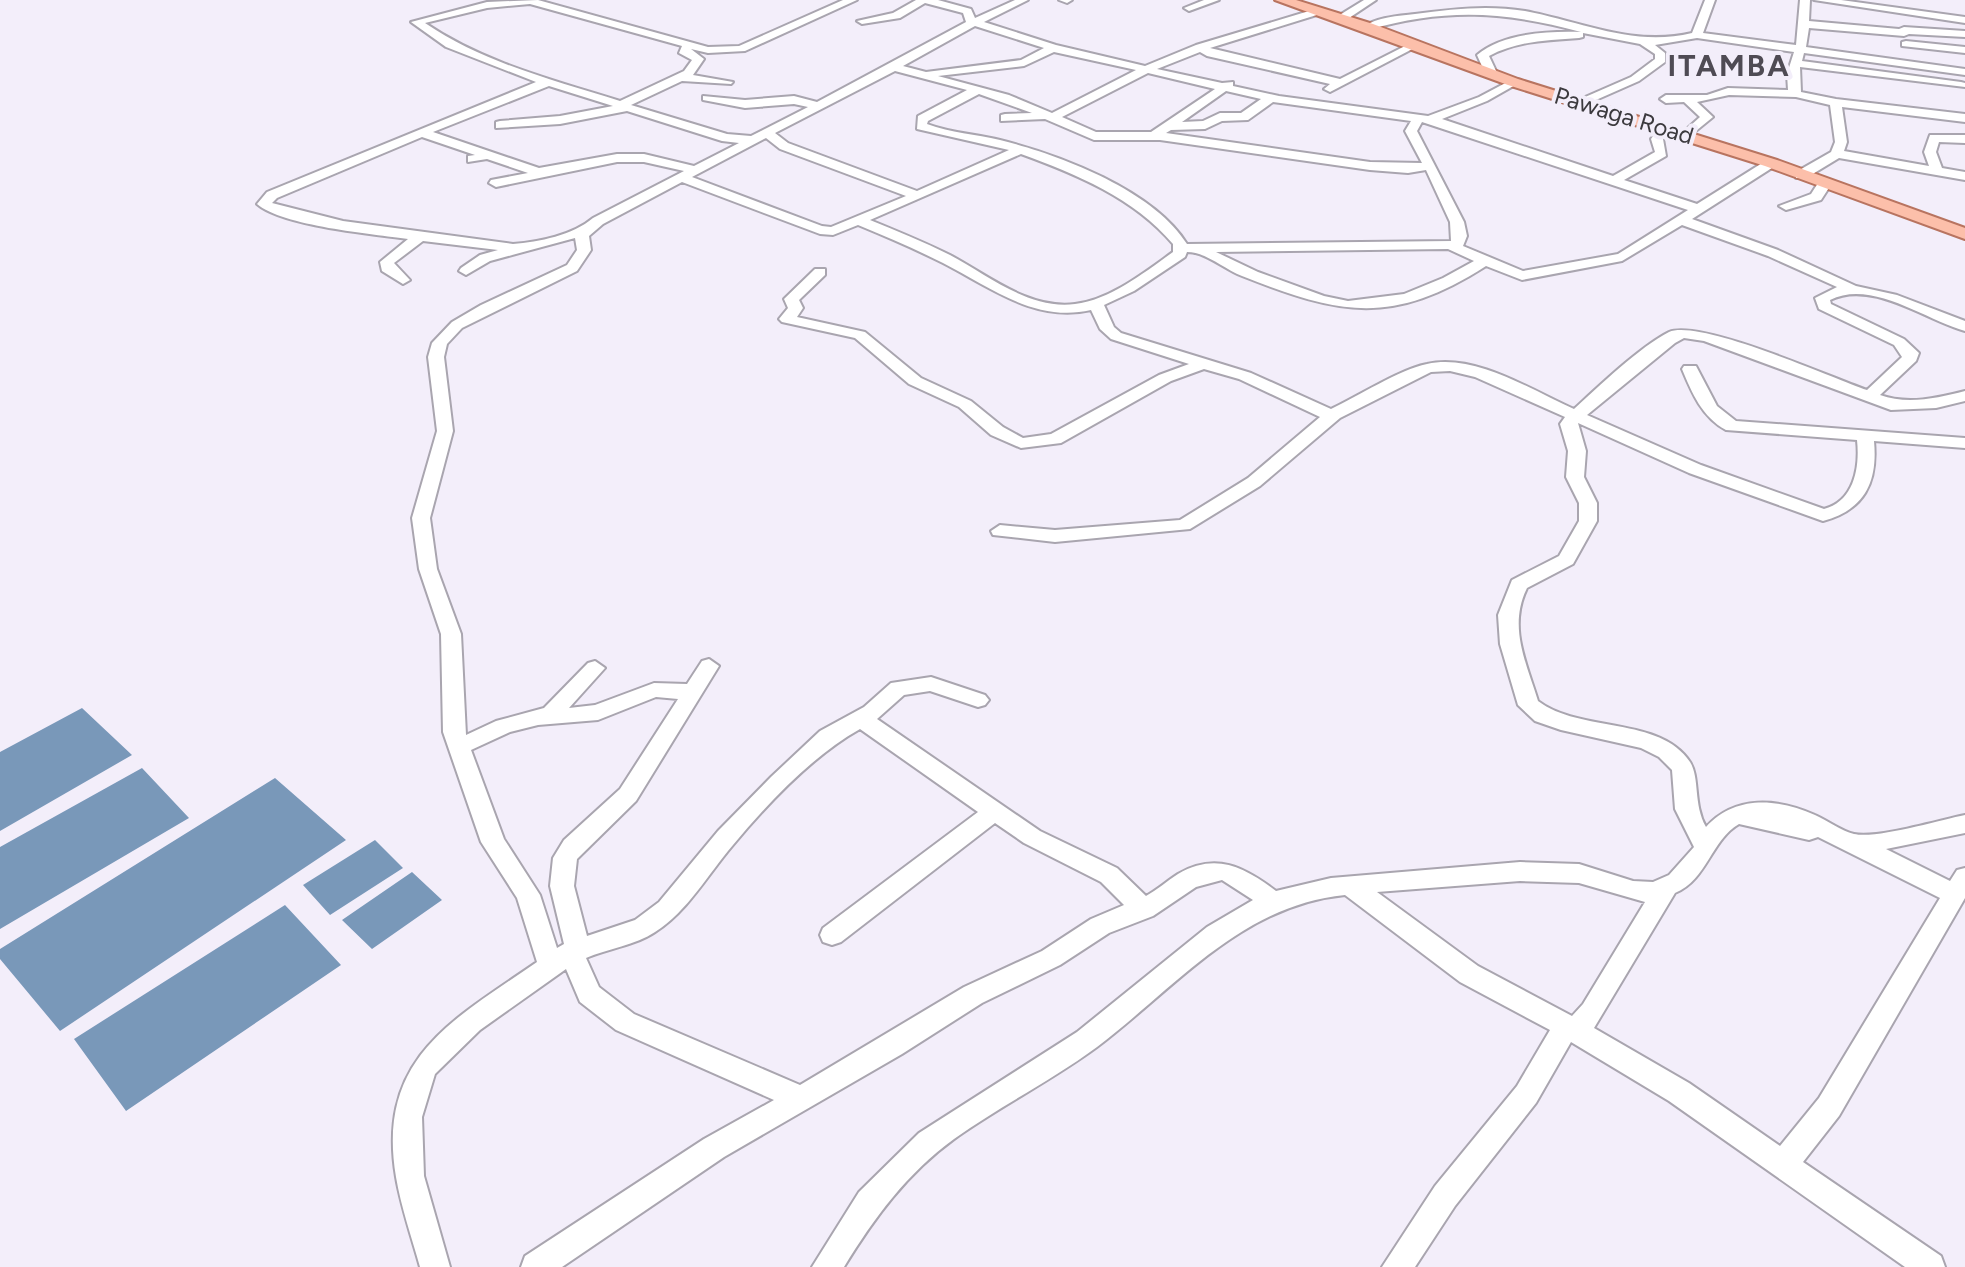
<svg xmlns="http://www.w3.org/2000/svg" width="1965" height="1267" font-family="Figtree,sans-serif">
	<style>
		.water { fill: #7998b9 }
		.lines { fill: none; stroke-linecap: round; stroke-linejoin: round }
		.minor-casing { stroke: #a9a5af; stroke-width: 4 }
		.major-casing { stroke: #b87460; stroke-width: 4 }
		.minor { fill: #fff; fill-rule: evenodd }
		.major { fill: #fcbfaa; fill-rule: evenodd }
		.labels { text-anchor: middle; stroke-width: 8; stroke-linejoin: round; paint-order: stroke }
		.far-street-label { font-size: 24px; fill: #3c3a3e; stroke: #f3eefa }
		.far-district-label { font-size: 30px; font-weight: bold; letter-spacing: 2px; fill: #4f4b54; stroke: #f3eefa }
	</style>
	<rect width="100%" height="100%" fill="#f3eefa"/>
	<!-- water -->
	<path class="water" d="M82,708L132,755L0,831V752Z
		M142,768L189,818L0,929V847Z
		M275,778L346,840L60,1031L0,959V949Z
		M375,840L403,868L330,915L303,885Z
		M412,872L442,900L372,949L342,920Z
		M285,905L341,965L126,1111L74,1039Z"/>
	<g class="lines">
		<defs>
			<path id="minor" d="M538,0L708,47L739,46L843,0H857L745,51L708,53L691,49L704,59L693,75L733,82L731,84L682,81L631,105L727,134L751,136L808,107L794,104L745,108L703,100V96L745,100L794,96L817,102L966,22L963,13L925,3L900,18L862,24L857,21L893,13L916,0H938L971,9L975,18L1015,0H1028L984,22L1056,45L1145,66L1196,45L1319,8L1323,13L1210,48L1340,79L1411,43L1420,45L1330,92L1324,89L1330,84L1207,56L1200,52L1157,69L1222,83L1233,82V86L1279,96L1428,116L1479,97L1513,79L1517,80V84L1487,101L1442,119L1613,176L1655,152L1651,139L1660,126H1668L1670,129L1663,139L1666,156L1624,180L1697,204L1767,160H1775V166L1692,219L1778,250L1856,286L1897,295L1965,321V331C1925,320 1872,279 1830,300L1831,304L1904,339L1919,353L1916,361L1880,395C1907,405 1938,398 1965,391V401L1936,408L1891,410L1704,341L1684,338L1675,343L1587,415L1701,465L1824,509C1854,501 1860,468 1857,440L1726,430C1702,417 1692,393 1682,369L1684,366H1696L1717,406L1736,421L1965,438V448L1874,441C1878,483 1864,510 1823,521L1689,473L1578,423L1586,451L1584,477L1597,503V521L1573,564L1527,588C1508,627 1526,662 1538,701C1580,733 1660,716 1690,762C1700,778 1693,804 1706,827C1735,795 1777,798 1815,815C1827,820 1841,831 1854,834C1877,839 1940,820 1965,815V833L1886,849L1950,881L1957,870L1965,868V898L1839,1116L1803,1162L1941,1256L1945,1267H1905L1669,1101L1571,1042L1536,1103L1455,1206L1415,1267H1382L1435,1186L1517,1086L1550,1030L1460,982L1345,895C1241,905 1175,988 1097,1047C1051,1081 1000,1106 954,1139C907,1173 874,1218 844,1267H812L859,1192L919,1133L1077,1032L1207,927L1253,900L1222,880L1196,887L1153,916L1109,933L1060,965L982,1003L902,1054L724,1157L562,1267H521L525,1256L704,1139L774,1100L616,1030L580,1002L566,969L480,1030L435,1074L422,1117L424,1176L450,1267H420C412,1238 401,1207 396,1177C376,1058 453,1020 537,962L517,898L481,842L443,732L441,634L419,569L412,518L437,431L428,357L432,343L452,322L481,305L567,265L577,250L575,238L490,261L466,275L459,271L461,268L480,255L498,250L423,241L394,263L410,280L403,284L382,271L380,262L408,239C373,234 282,226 257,204L267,192L536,82L446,47L411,22L487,2ZM530,4L682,46L679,53L692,60L684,71L620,101C553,80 484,63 425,23L487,8ZM975,26L1044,48L1021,60L926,72L903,66ZM1054,52L1136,70L1052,113L1009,95L938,76L1024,66ZM895,71L967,90L918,116L917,129L1009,150L917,191L788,143L775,133ZM1148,73L1215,89L1151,132H1096L1062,117ZM549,86L613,106L560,116L500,121L496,122V128L560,124L627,111L722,141L739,143L694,166L644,154H617L539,168L433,132ZM1226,91L1261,99L1241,113H1220L1203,121L1182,122ZM979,94L1032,113L1005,114L1001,115V121L1045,119L1094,140H1160L1370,170L1408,173L1426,170L1450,222L1451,241L1187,244C1153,190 1060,155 1000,140C976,134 951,133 927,124L928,121ZM1273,102L1411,121L1405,131L1422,163L1370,162L1166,133L1171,130L1205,129L1222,121L1248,120ZM1422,122L1688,210L1618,254L1523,271L1463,246L1467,236L1464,222L1417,131ZM422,137L475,155L468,156V162L487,159L528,173L491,180L489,183L496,187L617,162H644L684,171L593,218C573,235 539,242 513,244L343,221L272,203L277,198ZM766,138L780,149L906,196L831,227L822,226L692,177ZM1021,154C1076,174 1134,198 1173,244V252C1145,272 1110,300 1075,304C1029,310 988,275 950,255C924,242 897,231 870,220ZM682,182L820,234L833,235L858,225C887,237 915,249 943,263C990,287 1035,323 1091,310L1100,329L1111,339L1189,364L1159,375L1051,434L1023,438L1003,427L971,401L921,378L865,332L797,317L803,308L799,300L825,275V269H815L784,299L788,308L779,319L782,322L855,338L909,384L959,407L991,435L1021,448L1061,443L1171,381L1204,369L1239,379L1320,417L1248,478L1180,520L1055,530L1000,525L991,531L993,535L1055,542L1190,529L1260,486L1340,418L1431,372L1450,371L1475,377L1565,417L1560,424L1568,451L1566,477L1579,503V521L1559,556L1512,580L1498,615L1500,644L1518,705L1535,721L1561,730L1641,748L1659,757L1672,770L1675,809L1694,847L1669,875L1653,882L1633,881L1579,864L1520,862L1331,878L1276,891C1244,867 1216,852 1178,874C1167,881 1157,890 1146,896L1117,868L1040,831L877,719L904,695L930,691L978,707L985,705L989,700L985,695L931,677L891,683L864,707L820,731L771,777L718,831L659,902L635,920L587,936L574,886L577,859L636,801L719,666L709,659L702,661L687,684L654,683L595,705L569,708L605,668L595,661L588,663L544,708L496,721L466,735L461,634L437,569L430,518L453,431L444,357L447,344L462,328L577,271L591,250L589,236L603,224ZM1682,225L1768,256L1837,287L1815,298L1819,309L1894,345L1902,357L1867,390C1830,377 1700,319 1669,332C1641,346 1598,387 1574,409C1531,390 1475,353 1427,364C1400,369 1357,397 1331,409L1251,373L1121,333L1114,327L1104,305L1134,291L1185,257L1187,252C1206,252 1224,269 1242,276C1341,315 1392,326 1486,266L1522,280L1622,261ZM1448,249L1474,261L1443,278L1404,294L1348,301L1324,296L1258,272L1216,252ZM656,697L678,699L620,789L564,840L553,858L550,886L564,944L557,948L540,895L504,839L471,750L510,732L538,725L598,720ZM860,729L978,812L823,928L820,935L823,942L832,945L841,942L995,823L1024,843L1101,882L1124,905L1091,919L1042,951L964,987L800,1085L634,1014L599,987L586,958C607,949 636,945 655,932C688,911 708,874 733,845C768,803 812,756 860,729ZM1739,824L1809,840L1818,837L1940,898L1819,1098L1780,1146L1689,1083L1594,1028L1675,893C1707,880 1711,840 1739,824ZM1520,881L1579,883L1645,902L1583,1004L1572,1016L1478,966L1377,892Z
				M1059,0H1072L1067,3Z
				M1204,0H1219L1189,11L1184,8Z
				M1364,0H1376L1346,20H1338V16Z
				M1705,0H1715L1703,33L1796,45L1800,0H1810L1809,21L1899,29L1904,27L1965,31V37L1909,34L1904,36L1809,28L1806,47L1965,69V75L1804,53L1802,61L1961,82L1965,83V87L1800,67L1801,92L1836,99L1965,114V122L1842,107L1847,142L1844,151L1929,166L1924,152L1930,135H1965V143L1939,142L1936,152L1942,168L1965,172V180L1839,158L1806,178H1796V172L1831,152L1835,142L1830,105L1796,97L1729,95L1697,102L1713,117L1686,139L1680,135L1700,117L1684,102L1666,103L1660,99L1666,95H1707L1728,88L1788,90L1787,74L1794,52L1697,38L1655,45L1665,53V62L1639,81L1580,107L1574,103L1576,101L1631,77L1655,59V54L1640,44L1583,33V37L1579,38C1548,40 1517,41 1489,56L1497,73L1491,76L1485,73L1477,55C1503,33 1549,31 1581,32C1504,11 1445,8 1368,30L1363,27C1377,17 1398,16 1415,14C1452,9 1488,5 1525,11C1583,22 1633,47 1692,33Z
				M1814,0H1841L1965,17V23Z
				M1906,41L1965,47V53L1902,46V42Z
				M1820,180L1832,183L1821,200L1786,210L1779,206L1811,194Z"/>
			<path id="major" d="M1275,0H1296L1373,24L1518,79L1777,160L1965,228V239L1765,166L1508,85Z"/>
		</defs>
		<!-- minor casing -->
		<use href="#minor" class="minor-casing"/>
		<!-- major casing -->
		<use href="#major" class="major-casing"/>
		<!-- minor -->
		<use href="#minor" class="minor"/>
		<!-- major -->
		<use href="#major" class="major"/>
	</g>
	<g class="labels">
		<!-- far-street labels -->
		<g class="far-street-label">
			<text transform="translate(1624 116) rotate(17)" y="8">Pawaga Road</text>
		</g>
		<!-- far-district labels -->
		<g class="far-district-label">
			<text x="1729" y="76">ITAMBA</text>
		</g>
	</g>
</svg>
